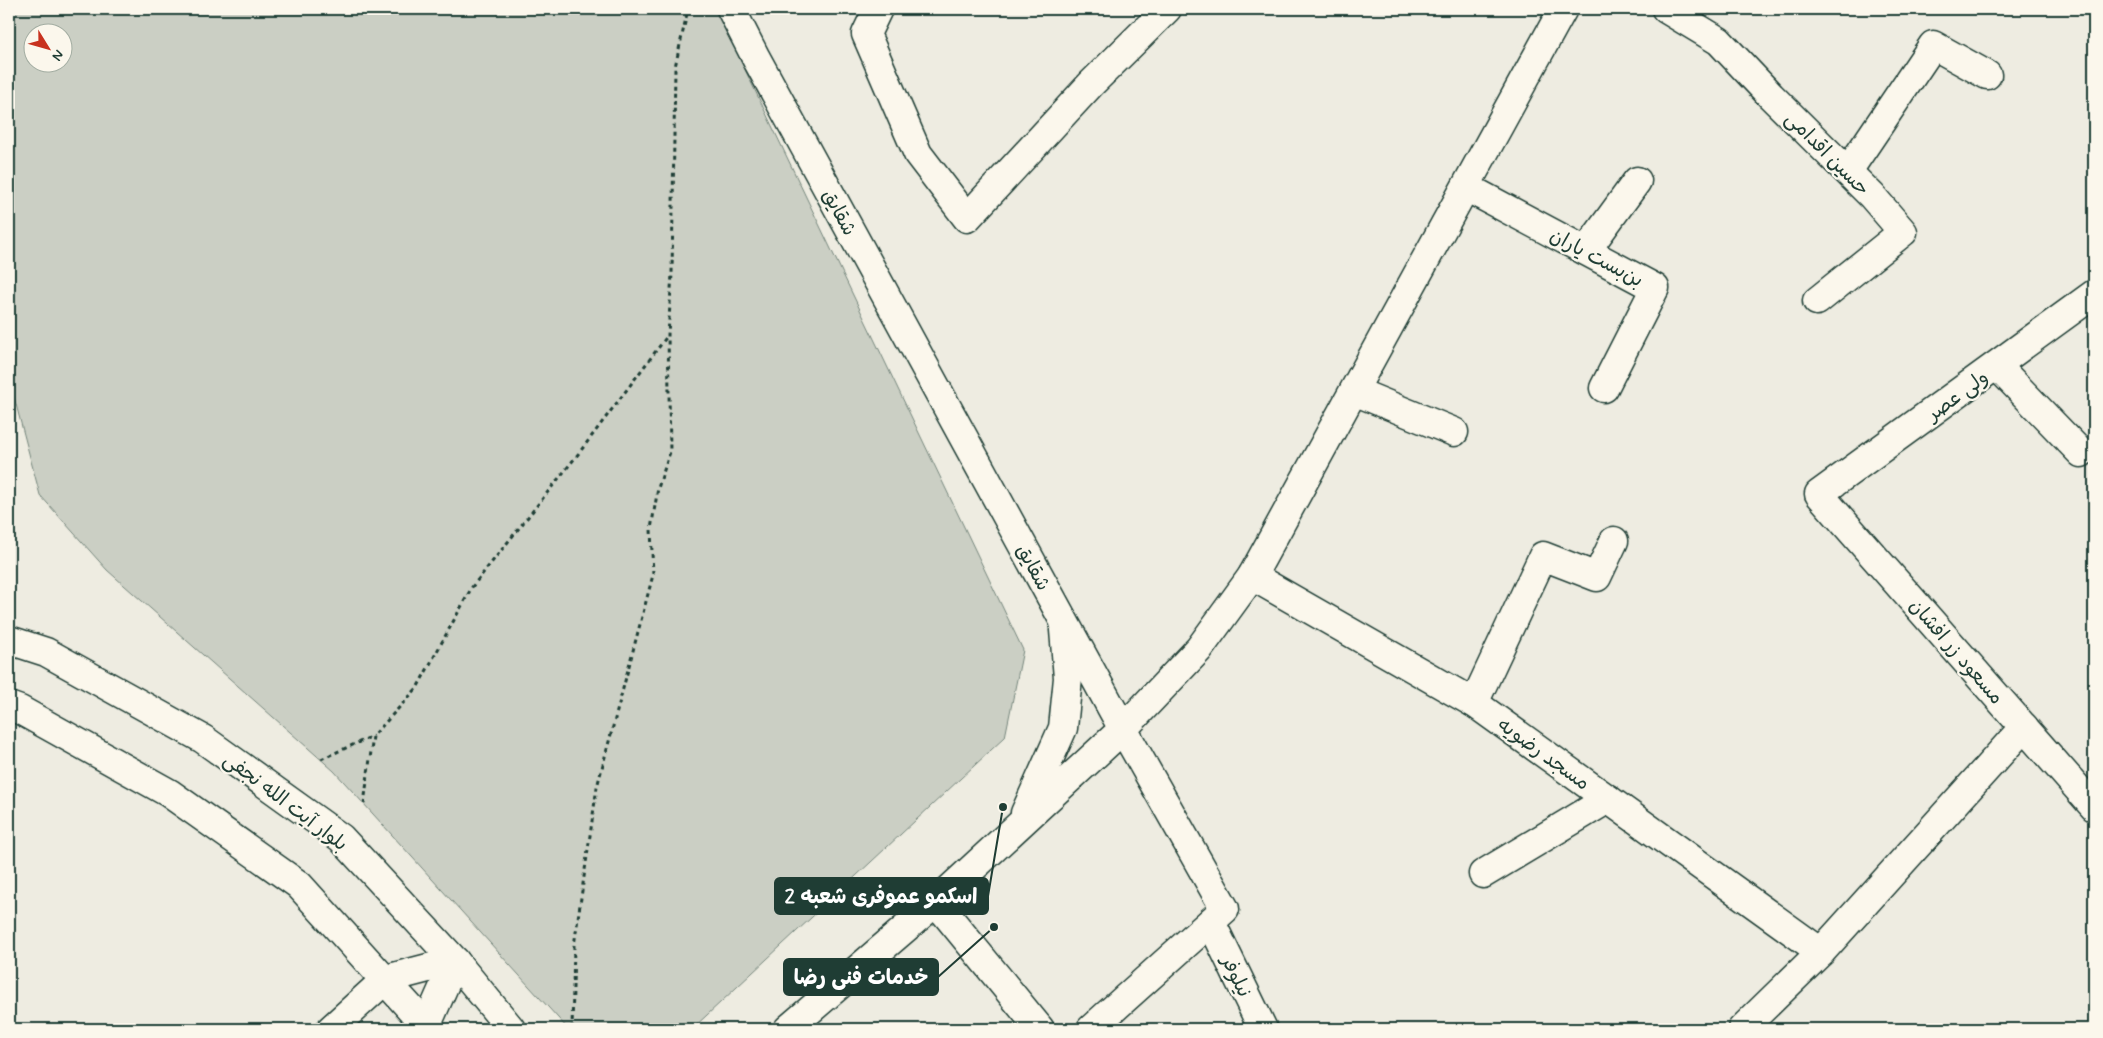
<svg xmlns="http://www.w3.org/2000/svg" width="2103" height="1038" font-family="Mynerve,'Playpen Sans Arabic',sans-serif">
	<rect width="100%" height="100%" fill="#eeece1"/>
	<filter id="ink" filterUnits="userSpaceOnUse"><feTurbulence type="fractalNoise" baseFrequency=".02" numOctaves="2"/><feDisplacementMap in="SourceGraphic" scale="10" xChannelSelector="R" yChannelSelector="G"/><feConvolveMatrix kernelMatrix="1 2 1 2 8 2 1 2 1" color-interpolation-filters="sRGB"/></filter>
	<g filter="url(#ink)">
		<path fill="#cbcfc4" stroke="#75867c" fill-rule="evenodd" d="M9,9H716L1023,650L1005,737L692,1029H568L334,771L107,570L40,495L9,378ZM32,32H62V62H32Z"/>
		<g fill="none" stroke-linecap="round" stroke-linejoin="round">
			<g stroke="#1f3d34" stroke-width="31">
				<g id="street">
					<path d="M878,9L866,34L918,154L967,218L1091,84L1167,9"/>
					<path d="M1666,9L1719,41L1771,96L1872,196L1903,232L1817,301"/>
					<path d="M1848,171L1933,45L1987,75"/>
					<path d="M1466,187L1655,288L1604,388"/>
					<path d="M1586,251L1637,181"/>
					<path d="M2094,294L1819,494L2094,807"/>
					<path d="M1998,367L2081,453"/>
					<path d="M1354,391L1454,432"/>
					<path d="M1252,576L1474,703L1821,952"/>
					<path d="M1474,703L1543,556L1597,577L1614,541"/>
					<path d="M1483,874L1608,799"/>
					<path d="M1211,922L1263,1029"/>
					<path d="M1091,1029L1225,909L1123,729L1199,649L1252,576L1563,9"/>
					<path d="M1742,1029L1821,952L2024,727"/>
				</g>
			</g>
			<g stroke="#1f3d34" stroke-width="31">
				<g id="secondary">
					<path d="M731,9L756,58L1123,729L936,902L788,1029"/>
					<path d="M9,640L46,652L203,739L341,838L455,961L511,1029"/>
					<path d="M9,706L20,710L169,793L299,885L429,1029"/>
					<path d="M1025,813L1063,728L1068,678L1064,630"/>
					<path d="M936,902L1040,1029"/>
					<path d="M331,1029L386,979L455,961"/>
					<path d="M425,1029L455,961"/>
				</g>
			</g>
			<g stroke="#1f3d34" stroke-width="3" stroke-dasharray="4 4" stroke-linecap="butt">
				<path d="M321,759L373,736"/>
				<path d="M364,804L373,736L417,688L472,587L579,453L668,335"/>
				<path d="M572,1029L574,946L597,787L653,575L651,529L658,488L670,452L668,334L672,274L675,67L688,9"/>
			</g>
			<use href="#street" stroke="#fbf7ec" stroke-width="28"/>
			<use href="#secondary" stroke="#fbf7ec" stroke-width="28"/>
		</g>
	</g>
	<g text-anchor="middle" stroke-width="4.5" stroke-linejoin="round" paint-order="stroke">
		<g font-size="20" fill="#1f3d34" stroke="#fbf7ec">
			<text transform="translate(1828 153) rotate(45)" y="7">حسین اقدامی</text>
			<text transform="translate(840 212) rotate(61)" y="7">شقایق</text>
			<text transform="translate(1597 257) rotate(28)" y="7">بن‌بست یاران</text>
			<text transform="translate(1957 395) rotate(-36)" y="7">ولی عصر</text>
			<text transform="translate(1034 567) rotate(61)" y="7">شقایق</text>
			<text transform="translate(1957 651) rotate(49)" y="7">مسعود زر افشان</text>
			<text transform="translate(1544 753) rotate(36)" y="7">مسجد رضویه</text>
			<text transform="translate(286 801) rotate(37)" y="7">بلوار آیت الله نجفی</text>
			<text transform="translate(1237 976) rotate(64)" y="7">نیلوفر</text>
		</g>
	</g>
	<path fill="none" stroke="#1f3d34" stroke-width="2" d="M1003 807L988 896M994 927L938 977"/>
	<g fill="#1f3d34" stroke="#fbf7ec" stroke-width="2">
		<circle cx="1003" cy="807" r="5"/>
		<circle cx="994" cy="927" r="5"/>
	</g>
	<g fill="#1f3d34" stroke="#1f3d34" stroke-width="2">
		<rect x="775" y="878" width="213" height="36" rx="5"/>
		<rect x="784" y="959" width="154" height="36" rx="5"/>
	</g>
	<g font-size="21" text-anchor="middle" font-weight="bold" fill="#fff">
		<text x="881" y="903">اسکمو عموفری شعبه 2</text>
		<text x="861" y="984">خدمات فنی رضا</text>
	</g>
	<rect width="2103" height="1038" fill="none" stroke="#fbf7ec" stroke-width="30"/>
	<rect x="15" y="15" width="2073" height="1008" fill="none" stroke="#1f3d34" stroke-width="2" filter="url(#ink)"/>
	<g transform="translate(48 48) rotate(127)"><circle r="24" fill="#fbf7ec" stroke="#a3ada2"/>
	<path d="M0-4L9 19L0 12L-9 19Z" fill="#c8321e"/>
	<text y="-8" font-size="14" font-weight="bold" text-anchor="middle" fill="#1f3d34">N</text>
	</g>
</svg>
